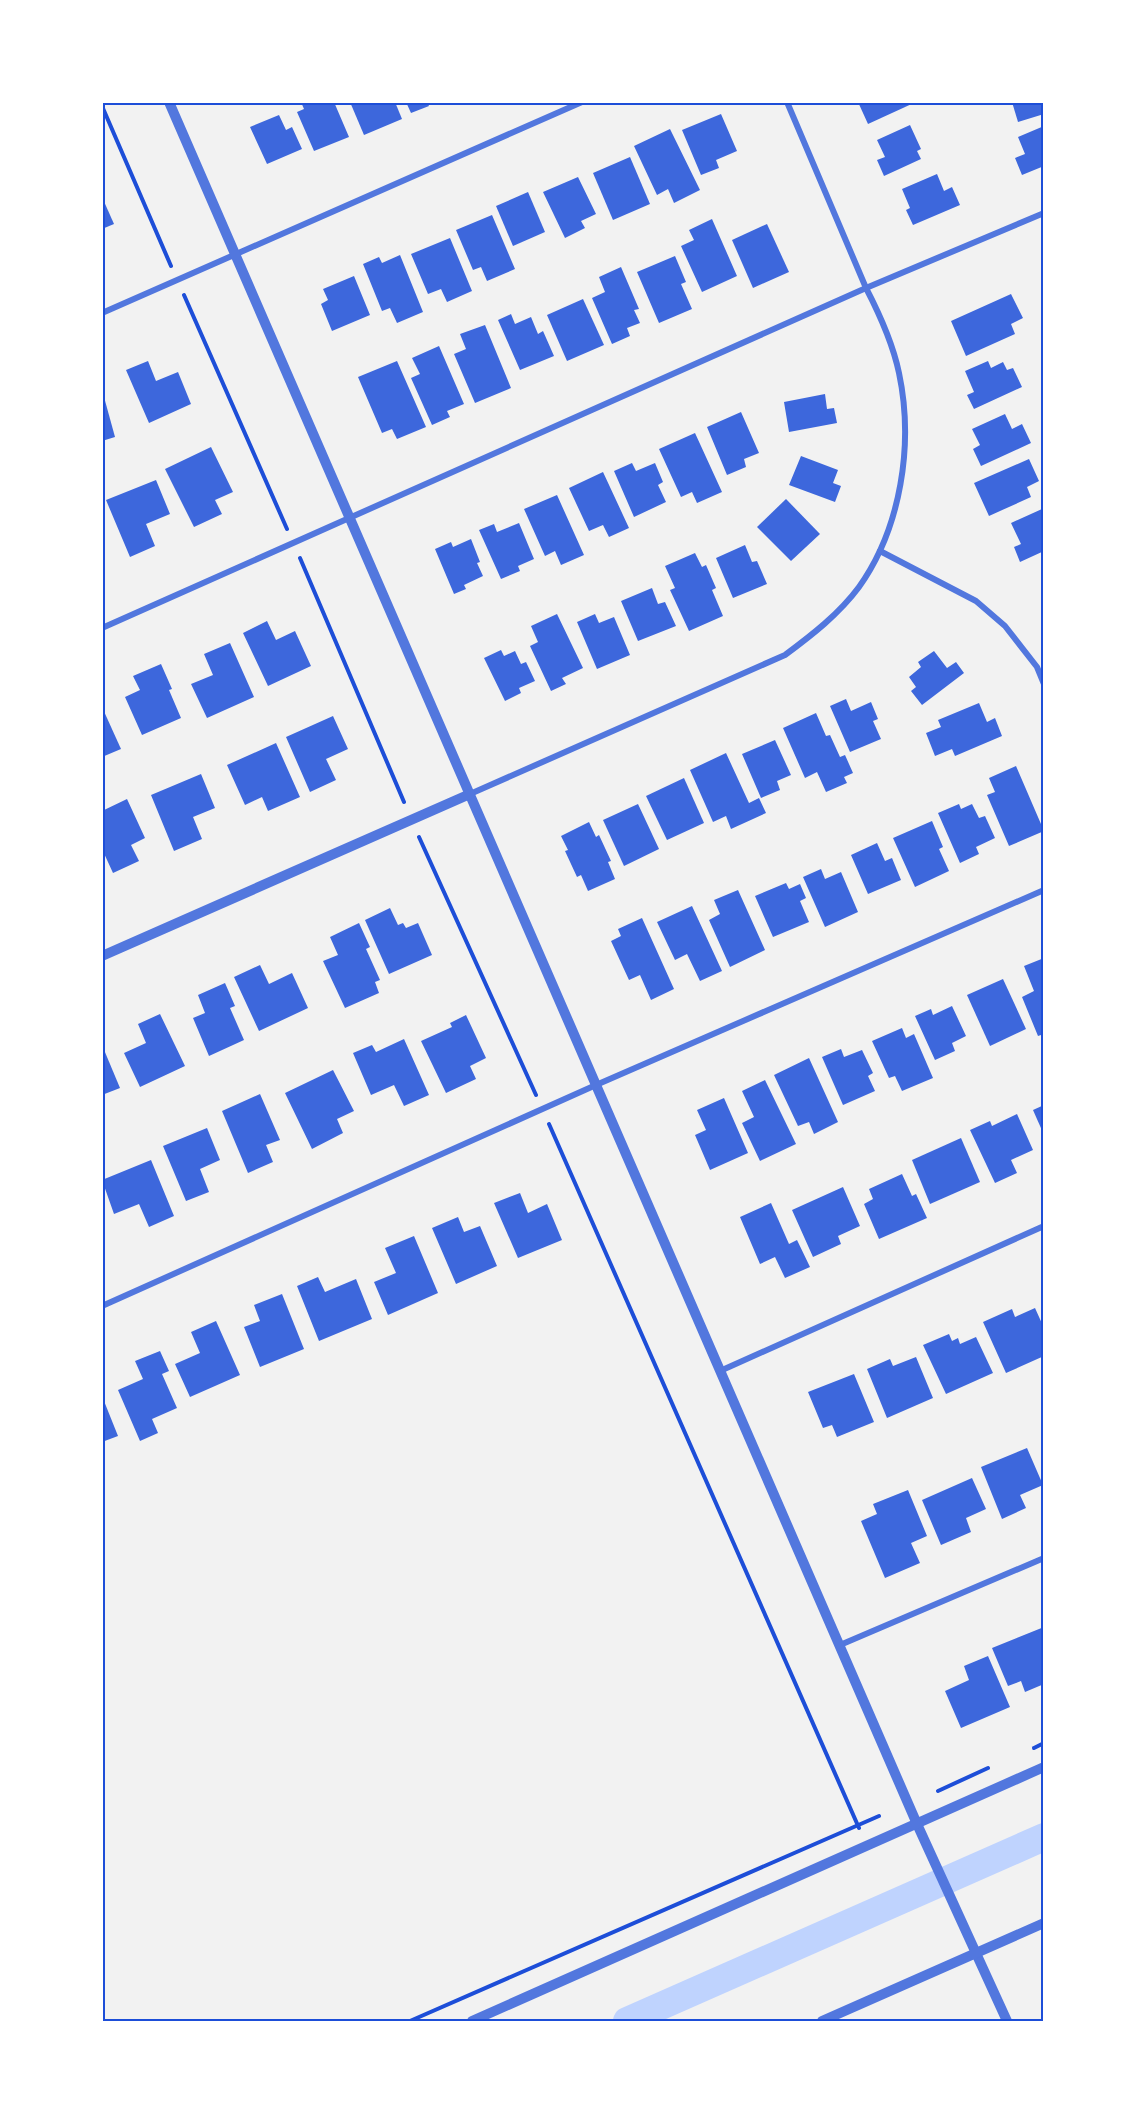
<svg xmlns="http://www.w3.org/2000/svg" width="1146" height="2123" font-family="'Public Sans',sans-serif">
	<rect width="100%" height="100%" fill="#f2f2f2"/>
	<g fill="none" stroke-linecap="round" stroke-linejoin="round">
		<path stroke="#bfd3fe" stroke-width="28" d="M627,2021L1044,1837"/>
	</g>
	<g fill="#3d67dc">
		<path d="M301,102H334L349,137L314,151L297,112L304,109Z"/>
		<path d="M350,102H395L402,119L364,135Z"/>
		<path d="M406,102H427L429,106L411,113Z"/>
		<path d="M858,102H916L868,124Z"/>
		<path d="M1012,102H1044V114L1018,122Z"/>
		<path d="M721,114L737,151L716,160L719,168L701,175L682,130Z"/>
		<path d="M279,115L286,130L292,127L302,149L267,164L250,127Z"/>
		<path d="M910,125L921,149L917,151L921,159L884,176L877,160L885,157L877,140Z"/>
		<path d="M1044,126V166L1022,175L1015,158L1025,154L1018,137Z"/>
		<path d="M670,129L700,190L674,203L668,189L657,195L634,146Z"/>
		<path d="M630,157L650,204L613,220L593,173Z"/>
		<path d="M937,174L944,191L952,187L960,205L913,225L906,210L910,208L902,189Z"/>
		<path d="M578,177L596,214L581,221L585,228L565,238L543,192Z"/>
		<path d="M528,192L545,232L513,246L496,206Z"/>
		<path d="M102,197L114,224L102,229Z"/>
		<path d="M492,215L515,269L487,281L481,267L473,270L456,230Z"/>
		<path d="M712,219L737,276L702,292L681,246L694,240L689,230Z"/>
		<path d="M767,224L789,272L753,288L732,240Z"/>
		<path d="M450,238L472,291L447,302L441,289L428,294L411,254Z"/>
		<path d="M400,255L423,312L397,323L390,308L382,311L363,264L379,257L382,263Z"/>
		<path d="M675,256L686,282L681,284L692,309L659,323L637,272Z"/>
		<path d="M621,267L639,309L634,310L640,323L627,328L630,336L612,344L592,298L605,292L599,277Z"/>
		<path d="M354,276L370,315L332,331L321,304L328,300L323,289Z"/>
		<path d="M1011,294L1023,318L1011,324L1015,334L966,356L951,321Z"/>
		<path d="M583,299L604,345L567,361L547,315Z"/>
		<path d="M511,314L515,324L531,317L538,334L543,331L554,356L520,370L498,320Z"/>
		<path d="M485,325L511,388L475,403L454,354L466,349L460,334Z"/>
		<path d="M439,346L464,404L447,411L450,417L432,425L411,378L420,374L412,358Z"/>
		<path d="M148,361L156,381L178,372L191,404L149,423L126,370Z"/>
		<path d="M397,361L426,427L397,439L392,429L382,433L358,377Z"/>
		<path d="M988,361L991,368L1003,362L1007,370L1013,368L1022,387L974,409L967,395L974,392L965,371Z"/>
		<path d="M825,394L827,409L834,408L837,423L789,432L784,402Z"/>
		<path d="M104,397L115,437L102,441V398Z"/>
		<path d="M741,412L759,453L744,459L746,467L727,475L707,427Z"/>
		<path d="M1005,414L1012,429L1022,424L1031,443L981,466L973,449L980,445L972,429Z"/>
		<path d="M695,433L722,492L697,503L692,492L681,497L659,449Z"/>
		<path d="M211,447L233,492L215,500L222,514L194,527L165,469Z"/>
		<path d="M801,456L838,470L833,483L841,486L835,502L789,485Z"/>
		<path d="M1029,459L1039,481L1027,487L1031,497L989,516L974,483Z"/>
		<path d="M632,463L636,471L655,463L663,482L658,485L666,502L634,517L614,471Z"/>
		<path d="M603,472L629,528L609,537L603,525L589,531L569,488Z"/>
		<path d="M156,480L170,514L146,524L155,546L130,557L106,500Z"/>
		<path d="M557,495L584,555L561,565L555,551L545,556L524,509Z"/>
		<path d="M786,499L820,534L791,561L757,527Z"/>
		<path d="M1042,509L1044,514V551L1020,562L1014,547L1021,544L1011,523Z"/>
		<path d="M519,523L534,559L518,566L520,571L501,579L479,530L494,524L497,532Z"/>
		<path d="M471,539L480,562L477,563L483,576L464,585L466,589L454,594L435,549L451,542L453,547Z"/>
		<path d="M745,545L752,562L757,561L767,584L733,598L716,558Z"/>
		<path d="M695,553L702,567L706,565L716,588L712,590L723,616L689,631L670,590L675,588L665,566Z"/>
		<path d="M652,588L658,604L665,602L676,626L638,641L621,601Z"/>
		<path d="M557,614L583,668L562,678L566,684L551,691L530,646L538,642L531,626Z"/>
		<path d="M595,614L599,623L614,617L630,655L597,669L577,622Z"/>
		<path d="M267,621L276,640L295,631L311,666L268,686L243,633Z"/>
		<path d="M230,643L254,697L207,718L191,684L213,675L204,654Z"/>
		<path d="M501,650L504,656L515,651L521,664L526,662L535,681L519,688L521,693L505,701L484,658Z"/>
		<path d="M934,651L947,668L956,662L964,673L922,705L911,691L916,687L909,677L921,667L918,662Z"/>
		<path d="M161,664L172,689L169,690L181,718L142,735L125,697L140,690L133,676Z"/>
		<path d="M846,699L851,711L871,702L878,719L873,721L881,739L850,752L830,706Z"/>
		<path d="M979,703L987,722L995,718L1002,736L955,756L952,749L935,756L926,733L941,727L938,720Z"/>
		<path d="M102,707L121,749L102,757Z"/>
		<path d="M816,713L826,736L830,735L840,757L845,755L853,773L844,777L847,783L826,792L817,772L805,778L783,728Z"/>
		<path d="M333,716L348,749L326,759L336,780L310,792L286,737Z"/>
		<path d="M775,740L791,775L777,781L780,790L761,798L742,754Z"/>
		<path d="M276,743L300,797L268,811L262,797L245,805L227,765Z"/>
		<path d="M726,753L749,803L759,798L766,813L731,829L726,816L713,822L690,770Z"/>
		<path d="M1016,766L1044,831L1009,846L987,795L995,792L989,778Z"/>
		<path d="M201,774L215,808L193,817L202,839L174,851L151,795Z"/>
		<path d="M684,778L704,823L667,840L646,796Z"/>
		<path d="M127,799L145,838L131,845L139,861L113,873L102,849V811Z"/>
		<path d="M638,804L659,849L624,866L603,820Z"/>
		<path d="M959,804L961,809L972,804L979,818L985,816L995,838L976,847L979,854L960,863L938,813Z"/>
		<path d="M932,821L943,847L939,849L949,871L915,887L893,838Z"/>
		<path d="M589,822L596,837L599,835L611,861L608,862L615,879L588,891L581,875L577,877L565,851L568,850L561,836Z"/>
		<path d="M877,843L885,861L892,858L901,880L868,894L851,855Z"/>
		<path d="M821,869L825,879L841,872L858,912L825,927L803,877Z"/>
		<path d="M786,883L789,889L800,884L806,898L800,901L809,922L773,937L755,896Z"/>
		<path d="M738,890L765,950L730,967L709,920L720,914L714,900Z"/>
		<path d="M692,906L722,971L700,981L687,954L675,960L657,922Z"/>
		<path d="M390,908L398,925L403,923L406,928L418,923L432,955L389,974L365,920Z"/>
		<path d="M642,918L674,989L651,1000L640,975L629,980L611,941L621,936L618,929Z"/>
		<path d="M359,923L370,947L366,949L380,980L375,982L379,993L345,1008L323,961L338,955L330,937Z"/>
		<path d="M1044,958V1034L1038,1036L1022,997L1034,991L1024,966Z"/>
		<path d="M260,965L269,984L292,973L308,1008L259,1031L234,977Z"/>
		<path d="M1003,979L1026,1029L990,1046L967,995Z"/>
		<path d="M225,983L235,1006L230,1008L244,1040L209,1056L193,1018L205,1013L198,995Z"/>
		<path d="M952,1006L966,1036L952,1043L955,1051L935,1060L915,1016L931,1009L933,1015Z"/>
		<path d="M160,1014L185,1066L140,1087L124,1053L146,1043L138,1024Z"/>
		<path d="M466,1015L486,1058L470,1066L476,1079L446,1093L421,1041L452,1027L450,1023Z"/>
		<path d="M902,1028L906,1038L914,1034L933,1078L902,1091L895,1076L889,1078L872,1041Z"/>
		<path d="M404,1039L429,1095L404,1106L394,1085L371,1095L353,1053L372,1045L376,1052Z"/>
		<path d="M102,1045L120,1088L102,1095Z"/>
		<path d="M841,1049L844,1057L862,1050L873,1073L868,1076L875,1091L843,1105L822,1057Z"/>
		<path d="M809,1058L838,1122L814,1134L809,1122L798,1126L774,1075Z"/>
		<path d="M333,1070L354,1111L337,1119L343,1133L312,1149L285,1093Z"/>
		<path d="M765,1080L796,1144L760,1161L742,1123L754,1117L742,1091Z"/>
		<path d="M260,1094L280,1140L266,1145L273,1162L248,1173L222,1111Z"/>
		<path d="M724,1098L748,1153L710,1170L695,1135L706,1130L697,1110Z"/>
		<path d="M1044,1105V1135L1033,1110Z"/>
		<path d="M1017,1114L1033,1150L1011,1160L1017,1173L995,1183L970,1130L990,1121L992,1126Z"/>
		<path d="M207,1128L220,1160L200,1169L209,1192L186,1201L163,1146Z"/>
		<path d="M961,1138L980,1182L930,1204L912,1160Z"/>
		<path d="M151,1160L174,1216L149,1227L139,1204L114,1214L102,1180Z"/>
		<path d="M902,1174L912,1196L916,1194L927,1218L879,1239L864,1204L873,1199L869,1189Z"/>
		<path d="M843,1187L860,1226L838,1236L841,1244L813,1257L792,1210Z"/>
		<path d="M520,1193L528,1213L547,1204L562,1240L518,1258L494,1203Z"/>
		<path d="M771,1203L789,1244L797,1240L810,1267L785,1278L775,1257L760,1264L740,1217Z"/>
		<path d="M458,1217L464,1232L480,1226L497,1266L456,1284L432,1228Z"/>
		<path d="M414,1236L438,1293L388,1315L374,1282L396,1273L385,1248Z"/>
		<path d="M318,1277L325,1292L356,1279L372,1319L319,1341L297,1286Z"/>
		<path d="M282,1294L304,1349L260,1367L244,1327L260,1321L254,1305Z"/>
		<path d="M1035,1308L1044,1328V1356L1006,1373L983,1322L1012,1309L1015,1317Z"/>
		<path d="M216,1321L240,1375L190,1397L175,1364L200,1353L191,1332Z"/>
		<path d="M949,1334L952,1341L958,1338L960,1344L976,1337L993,1373L946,1394L923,1345Z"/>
		<path d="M160,1351L169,1371L162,1374L177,1408L152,1419L158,1433L140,1441L118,1390L143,1379L135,1361Z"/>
		<path d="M916,1357L933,1398L887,1418L867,1369L890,1359L893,1366Z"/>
		<path d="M854,1374L874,1422L837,1437L832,1425L823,1428L808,1392Z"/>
		<path d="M102,1396L118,1436L102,1442Z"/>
		<path d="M1027,1448L1043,1485L1020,1495L1026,1508L1002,1519L981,1467Z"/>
		<path d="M972,1478L986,1509L966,1518L971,1532L941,1545L922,1500Z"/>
		<path d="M908,1490L927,1536L911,1543L920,1563L885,1578L861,1521L877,1514L873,1504Z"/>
		<path d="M1044,1627V1684L1025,1692L1021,1681L1008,1686L992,1648Z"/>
		<path d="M988,1656L1010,1707L961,1728L945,1691L969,1680L964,1666Z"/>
	</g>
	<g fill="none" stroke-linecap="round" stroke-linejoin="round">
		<g stroke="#1d4ed8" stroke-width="4">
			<path d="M102,106L171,266"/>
			<path d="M184,295L287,529"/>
			<path d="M300,558L404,802"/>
			<path d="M419,837L536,1095"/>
			<path d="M549,1124L859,1828"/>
			<path d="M1034,1748L1044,1743"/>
			<path d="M938,1791L988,1768"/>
			<path d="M410,2021L879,1816"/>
		</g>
		<g stroke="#5277de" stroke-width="6">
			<path d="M102,313L582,102"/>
			<path d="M880,551L976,601L1005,626L1037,667L1044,684"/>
			<path d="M102,628L866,288L1044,213"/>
			<path d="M470,794L785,655C812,635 839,614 859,587C901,528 914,444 899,373C893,344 880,315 866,288L787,102"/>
			<path d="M102,1306L596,1085L1044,890"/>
			<path d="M720,1371L1044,1226"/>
			<path d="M840,1645L1044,1558"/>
		</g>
		<g stroke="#5277de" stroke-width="10">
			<path d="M169,102L917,1824L1007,2021"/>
			<path d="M102,956L470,794"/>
			<path d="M472,2021L1044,1767"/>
			<path d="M822,2021L1044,1923"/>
		</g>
	</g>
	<rect width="1146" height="2123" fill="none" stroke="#ffffff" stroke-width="207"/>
	<rect x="104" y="104" width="938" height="1916" fill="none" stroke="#1d4ed8" stroke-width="2"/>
</svg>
